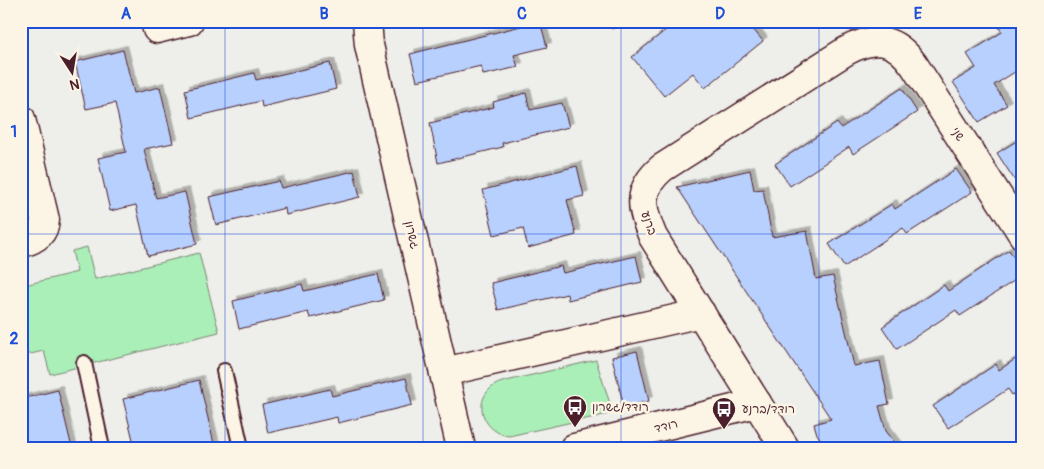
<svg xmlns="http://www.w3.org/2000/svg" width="1044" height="469" font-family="Pangolin,'Playpen Sans Hebrew',sans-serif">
	<defs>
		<filter id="shadow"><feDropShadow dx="4.5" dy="-4.5" stdDeviation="0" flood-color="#0004"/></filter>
	</defs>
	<rect width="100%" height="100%" fill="#eeeeea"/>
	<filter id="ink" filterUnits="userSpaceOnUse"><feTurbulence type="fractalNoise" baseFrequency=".02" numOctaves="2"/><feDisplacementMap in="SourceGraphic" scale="10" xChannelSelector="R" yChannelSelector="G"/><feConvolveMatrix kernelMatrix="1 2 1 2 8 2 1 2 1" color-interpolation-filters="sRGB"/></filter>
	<g filter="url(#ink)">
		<g fill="#aaeeb8" stroke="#7a8672">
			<path d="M87,247L95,279L199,253L219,332L50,374L44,351L21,356V286L77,272L72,251Z"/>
			<path d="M596,360L613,413L509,436C485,433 472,404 491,388C494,385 499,383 502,382Z"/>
		</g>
		<g fill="#b8d0fe" stroke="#4a1f2b" filter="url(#shadow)">
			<path d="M520,21H540L547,47L514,55L518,67L483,75L481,66L417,81L410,54L521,26Z"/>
			<path d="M606,21H622L612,29Z"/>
			<path d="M677,21H746L763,41L705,88L693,73L664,96L632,57Z"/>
			<path d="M1001,21H1023V78L1018,70L994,85L1007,105L979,122L953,82L976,68L967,54L1002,32L997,24Z"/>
			<path d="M123,50L134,93L160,87L173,143L144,149L156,198L185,192L197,244L148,256L136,205L110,211L98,158L126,152L115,103L86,109L75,62Z"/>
			<path d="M330,63L336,89L262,107L261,101L191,118L185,90L254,73L256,80Z"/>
			<path d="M902,88L917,112L853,154L849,147L790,186L775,164L837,123L841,128Z"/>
			<path d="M526,93L530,110L562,103L569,127L502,143L503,147L438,163L430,123L494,107L493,102Z"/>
			<path d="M1023,137V193L997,153Z"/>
			<path d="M577,166L584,196L567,200L576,235L528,248L523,228L494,235L483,190Z"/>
			<path d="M956,169L972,192L907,234L903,228L844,267L829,244L892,204L895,209Z"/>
			<path d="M750,170L754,190L763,189L772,237L807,231L816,279L833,276L854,366L880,361L889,404L879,406L886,431L899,448H826L817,434L814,424L831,419L677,187Z"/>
			<path d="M354,171L360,197L286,215L285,208L216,225L209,197L279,181L281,188Z"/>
			<path d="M1009,250L1023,271V275L960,316L956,310L897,349L882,327L944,285L948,291Z"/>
			<path d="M636,256L642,282L568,300L567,294L498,310L491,283L561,266L563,273Z"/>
			<path d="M378,274L384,300L310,318L308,312L239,329L233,301L302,284L304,291Z"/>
			<path d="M637,351L649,401L624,407L612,357Z"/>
			<path d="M1023,354V388L1012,395L1008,389L948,428L933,406L996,364L999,370Z"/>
			<path d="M406,378L412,405L338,423L337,417L268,433L262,405L330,389L332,396Z"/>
			<path d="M199,380L215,448H135L123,399Z"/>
			<path d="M58,390L72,448H21V399Z"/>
		</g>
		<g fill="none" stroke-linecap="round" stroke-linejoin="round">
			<g stroke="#4a1f2b" stroke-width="18">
				<g id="service">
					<path d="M84,363L102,448"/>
					<path d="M224,371L241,448"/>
				</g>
			</g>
			<g stroke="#4a1f2b" stroke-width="31">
				<g id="minor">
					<path d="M155,21L157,29L189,21"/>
					<path d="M367,21L369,45L461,448"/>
					<path d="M21,119L45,220C44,234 34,240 21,243"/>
					<path d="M444,372L701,313"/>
					<path d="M574,448L757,403"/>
					<path d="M785,448L653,237C641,209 636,190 662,168L846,51C875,35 895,38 914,65L1023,235"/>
				</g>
			</g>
			<use href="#service" stroke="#fcf5e5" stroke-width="14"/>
			<use href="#minor" stroke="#fcf5e5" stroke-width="28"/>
		</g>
	</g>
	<path fill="none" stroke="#1d4ed8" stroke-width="1" stroke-opacity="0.55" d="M225,21V448M423,21V448M621,21V448M819,21V448M21,234H1023"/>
	<defs>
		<g id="bus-pin" transform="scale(1.25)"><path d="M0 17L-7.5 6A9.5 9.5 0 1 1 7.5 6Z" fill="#4a1f2b" stroke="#fcf5e5"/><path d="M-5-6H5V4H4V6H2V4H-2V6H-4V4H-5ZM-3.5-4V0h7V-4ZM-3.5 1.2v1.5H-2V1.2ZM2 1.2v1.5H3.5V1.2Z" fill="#fff"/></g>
	</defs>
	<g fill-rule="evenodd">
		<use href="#bus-pin" x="575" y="407"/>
		<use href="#bus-pin" x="724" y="409"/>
	</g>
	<g text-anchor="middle" stroke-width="5" stroke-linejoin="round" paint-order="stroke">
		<g font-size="12" fill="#4a1f2b" stroke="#fcf5e5">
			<text transform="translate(958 134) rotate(57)" y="4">שני</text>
			<text transform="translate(649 223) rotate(71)" y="4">ברנע</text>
			<text transform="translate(412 235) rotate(77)" y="4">גשרון</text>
			<text transform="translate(666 426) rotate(-14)" y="4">רודד</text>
		</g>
		<g font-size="12" fill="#4a1f2b" stroke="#fcf5e5" text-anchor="start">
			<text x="592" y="411">רודד/גשרון</text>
			<text x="742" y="413">רודד/ברנע</text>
		</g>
	</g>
	<rect width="1044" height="469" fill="none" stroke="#fcf5e5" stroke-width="55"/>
	<g transform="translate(72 72) rotate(168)" stroke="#fcf5e5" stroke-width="4" paint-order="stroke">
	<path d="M0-4L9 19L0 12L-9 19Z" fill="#4a1f2b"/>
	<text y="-8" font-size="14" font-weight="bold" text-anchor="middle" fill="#4a1f2b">N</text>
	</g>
	<rect x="28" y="28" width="988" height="414" fill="none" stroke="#1d4ed8" stroke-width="2"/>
	<g font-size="16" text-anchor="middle" font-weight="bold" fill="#1d4ed8">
		<text x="126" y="19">A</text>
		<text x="324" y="19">B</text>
		<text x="522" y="19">C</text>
		<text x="720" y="19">D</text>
		<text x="918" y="19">E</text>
		<text x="14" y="137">1</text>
		<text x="14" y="344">2</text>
	</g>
</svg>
